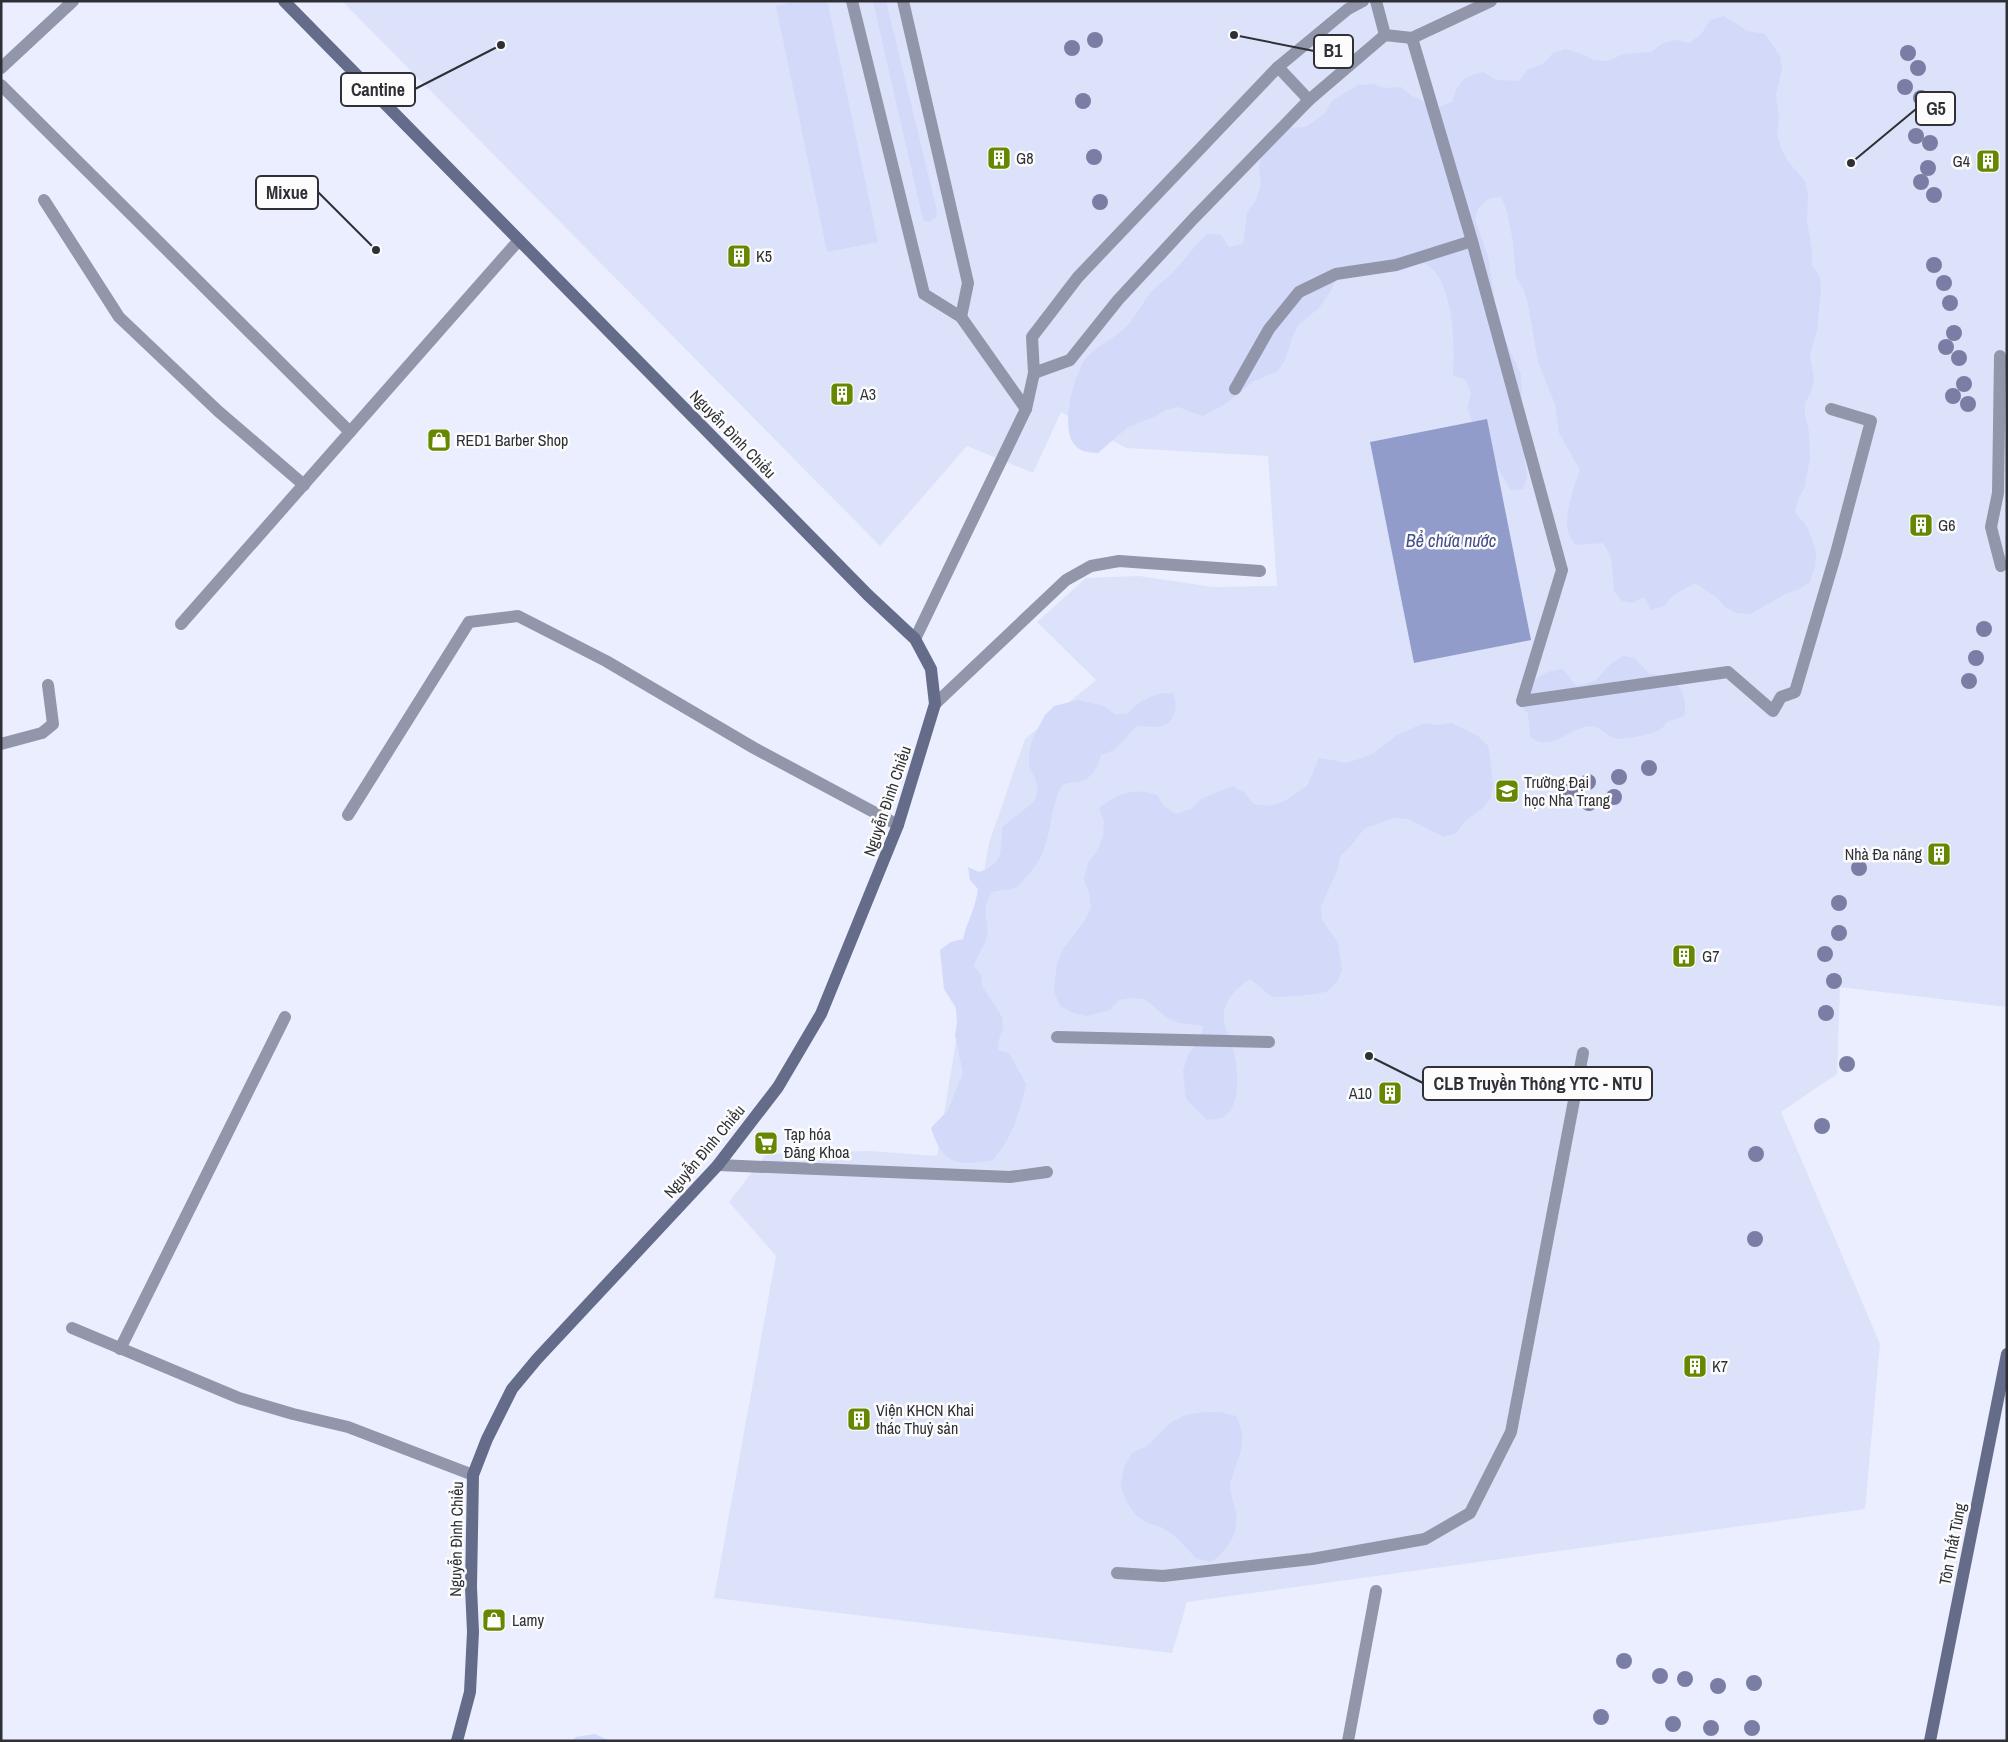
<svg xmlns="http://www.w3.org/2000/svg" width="2008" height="1742" font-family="'Archivo Narrow',sans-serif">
	<rect width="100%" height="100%" fill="#eaeeff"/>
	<path fill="#dce2fa" d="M342,1H2007V1007L1840,987L1837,1074L1781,1112L1880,1344L1865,1509L1187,1602L1172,1653L714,1598L776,1256L729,1202L766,1154L870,1151L937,1156L989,843L1025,739L1096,680L1037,622L1086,578L1139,576L1213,587L1277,586L1268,456L1126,448L1061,412L1033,473L967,446L880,546Z"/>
	<g fill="#d2d9f9">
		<path d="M798,1H821L828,4L878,242L827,252L776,6Z"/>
		<path d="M873,1H886L936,207L937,217L930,222L923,220Z"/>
		<path d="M1724,16L1748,31L1765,34L1780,56L1782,69L1776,95L1779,120L1777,134L1781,148L1787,160L1805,181L1808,195L1807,221L1812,251V265L1820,277L1821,290L1817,330L1810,356L1814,379L1811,392L1805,403V416L1809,432L1810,458L1804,489L1798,500L1795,513L1806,525L1812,539L1816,553L1815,567L1810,582L1797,590L1786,594L1750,614L1737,613L1725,607L1716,597L1695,583L1672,596L1664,606L1651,610L1644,597L1633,603L1622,601L1614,591L1611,557L1603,543L1575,545C1573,541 1569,536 1568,532C1564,513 1574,488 1580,470L1559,433L1555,404L1538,362L1528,304L1524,290L1516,277L1513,242L1507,211L1501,197L1488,199L1478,208L1475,220L1488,256L1498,324L1521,375L1524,451L1527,477L1523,489L1511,490C1499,469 1484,449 1474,427C1471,421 1471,415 1467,409L1471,394L1466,380L1453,375C1455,345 1455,264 1414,260C1408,259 1400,262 1395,263C1377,265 1359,268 1341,271L1328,295L1319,308L1299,324L1293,335L1285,360L1278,371L1254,381L1225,404L1203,416L1178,407L1165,410L1154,417L1128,427L1098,453C1089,452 1081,453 1074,444C1060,427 1074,372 1087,357C1097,346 1113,339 1124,329C1134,320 1142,303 1151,292C1159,284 1169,277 1176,269C1187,257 1195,245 1207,234L1221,235L1229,247L1243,244L1247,212L1256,200L1261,184L1259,168L1261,154L1278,129L1306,127L1324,114L1332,101L1358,85L1373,84L1384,88L1401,87L1412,96L1438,108L1452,102C1459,80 1462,78 1483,72L1496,80L1519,81L1528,69L1542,65L1552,54L1565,49L1579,53L1593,60L1609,61L1623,54L1651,52L1663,43L1676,40L1690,43L1702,33L1710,20Z"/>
		<path d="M1624,656L1635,658L1649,674C1675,674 1689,691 1684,716C1679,718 1674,719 1669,721C1665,722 1665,726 1661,729C1657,732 1648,734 1643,735C1634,737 1621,741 1612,737C1600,731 1599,724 1584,727C1568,731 1546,753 1530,736L1528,713L1519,705C1531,684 1537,671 1563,669L1576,686C1583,684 1594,683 1599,677C1609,666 1609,663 1624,656Z"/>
		<path d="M1160,693L1173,694C1178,706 1176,713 1168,724L1158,727L1137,726L1114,750L1101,755C1098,764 1093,778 1082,781C1075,783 1072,781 1062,785C1045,818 1056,846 1026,877C1023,881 1019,886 1015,888C1008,890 999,890 992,892C979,913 990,917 987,936C985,946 977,956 974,966L981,975L982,986L1002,1017L1003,1028L999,1039L998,1050L1009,1053L1026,1084C1020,1111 1012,1139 993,1160C958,1166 943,1166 931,1128L948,1110L963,1073L955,1035L957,1023L956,1008L944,989L940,950L951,942L963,939C967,922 976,907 978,889L970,880L968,867L979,872C1004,864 1001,850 1002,827L1034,802L1038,790L1035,778L1029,766V754L1032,740L1045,715L1054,706L1078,700L1104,706L1115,714H1127C1137,703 1146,698 1160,693Z"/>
		<path d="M1424,723L1438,725L1452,723L1478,736L1488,746L1490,758L1493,784L1491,797L1484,807L1464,822L1457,833L1444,837L1407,819L1394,818L1365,828L1349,848L1340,856L1338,868L1321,907L1322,920L1338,943L1342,970L1337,982L1326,992L1299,996L1272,997L1250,979C1237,987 1222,1002 1224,1019C1224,1026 1229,1035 1231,1042C1237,1061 1245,1107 1221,1118C1217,1120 1211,1119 1206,1119L1186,1099L1183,1071L1188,1055L1199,1040L1204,1026L1179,1023L1166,1017L1145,999L1132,998L1119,1000L1110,1010L1086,1016L1073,1013L1060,1006L1054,992L1057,963L1063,949L1083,923L1091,908L1089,893L1084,879L1088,863L1098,850L1103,836L1104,821L1099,808C1119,793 1132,787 1157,795L1164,806L1176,814L1191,809L1201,799L1233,786L1245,793L1253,804L1267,806L1283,802L1307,786L1319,758L1333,760L1346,763L1359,759L1373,754L1397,735Z"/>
		<path d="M1203,1412H1220L1236,1416C1247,1438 1242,1448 1234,1471C1233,1476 1230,1481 1230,1486C1230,1496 1235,1504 1236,1513C1239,1535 1227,1550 1211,1562L1197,1559L1174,1535L1161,1527L1147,1523L1135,1514L1126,1501L1121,1485L1124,1467L1132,1453L1147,1446L1170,1423L1186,1415Z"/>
		<path d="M595,1734L610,1741H571L576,1737Z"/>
	</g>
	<path fill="#929ccb" d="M1487,419L1531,640L1414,663L1370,442Z"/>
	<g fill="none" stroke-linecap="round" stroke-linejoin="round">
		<g stroke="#9196ab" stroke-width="12">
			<path d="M852,1L924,294L961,317L1026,409"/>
			<path d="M903,1L968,283L961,317"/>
			<path d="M1376,1L1385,35"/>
			<path d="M1412,38L1472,241L1562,570L1522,701L1728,672L1773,711L1781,697L1795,692L1836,553L1871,421L1831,409"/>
			<path d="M1278,67L1309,100"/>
			<path d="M1,85L350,432"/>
			<path d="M44,200L119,317L218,411L304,485"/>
			<path d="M2000,356L1998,493L1991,527L2001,566"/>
			<path d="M1034,373L1070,360L1118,300L1194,218L1309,100L1385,35L1412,38L1491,1"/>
			<path d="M1235,389L1269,329L1299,292L1336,274L1396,265L1472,241"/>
			<path d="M915,639L1026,409L1034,373L1032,337L1078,277L1278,67L1348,9L1363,1"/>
			<path d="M935,704L1066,580L1091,566L1119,561L1260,571"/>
			<path d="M1,744L42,733L53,724L48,685"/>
			<path d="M348,815L469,622L518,616L606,661L754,748L898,825"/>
			<path d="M1057,1037L1269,1042"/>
			<path d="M718,1165L1010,1177L1047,1172"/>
			<path d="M72,1328L239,1398L293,1414L348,1427L473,1475"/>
			<path d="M120,1349L285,1017"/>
			<path d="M1117,1573L1163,1576L1312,1559L1425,1539L1470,1513L1511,1432L1583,1053"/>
			<path d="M1348,1741L1376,1591"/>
		</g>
		<g stroke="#9196ab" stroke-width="12">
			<path d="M1,68L73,1"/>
			<path d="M181,624L519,240"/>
		</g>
		<g stroke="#656c89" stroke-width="12">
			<path d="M284,1L868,595L915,639L931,669L935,704L898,825L821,1014L778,1087L718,1165L537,1359L512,1389L487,1439L473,1475L471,1587L473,1632L470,1692L457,1741"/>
			<path d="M1930,1741L2007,1354"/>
		</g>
	</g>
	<g fill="#7a7ea4">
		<circle cx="1095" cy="40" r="8"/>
		<circle cx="1072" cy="48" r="8"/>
		<circle cx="1908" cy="53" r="8"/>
		<circle cx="1918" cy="68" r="8"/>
		<circle cx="1905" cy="87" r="8"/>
		<circle cx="1921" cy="98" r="8"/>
		<circle cx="1083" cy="101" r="8"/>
		<circle cx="1924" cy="118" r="8"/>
		<circle cx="1916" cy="136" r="8"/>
		<circle cx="1930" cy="143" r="8"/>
		<circle cx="1094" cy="157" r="8"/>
		<circle cx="1928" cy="168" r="8"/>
		<circle cx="1921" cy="182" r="8"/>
		<circle cx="1934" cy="195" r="8"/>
		<circle cx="1100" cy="202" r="8"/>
		<circle cx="1934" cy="265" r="8"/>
		<circle cx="1944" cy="283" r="8"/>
		<circle cx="1950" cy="303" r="8"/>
		<circle cx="1954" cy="333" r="8"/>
		<circle cx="1946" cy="347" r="8"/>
		<circle cx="1959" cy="358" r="8"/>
		<circle cx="1964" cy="384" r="8"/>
		<circle cx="1953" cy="396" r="8"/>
		<circle cx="1968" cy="404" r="8"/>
		<circle cx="1984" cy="629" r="8"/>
		<circle cx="1976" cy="658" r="8"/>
		<circle cx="1969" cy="681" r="8"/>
		<circle cx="1649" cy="768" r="8"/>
		<circle cx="1619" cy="777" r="8"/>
		<circle cx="1588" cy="782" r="8"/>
		<circle cx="1570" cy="791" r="8"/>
		<circle cx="1614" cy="797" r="8"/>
		<circle cx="1589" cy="803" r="8"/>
		<circle cx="1859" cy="868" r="8"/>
		<circle cx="1839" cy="903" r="8"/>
		<circle cx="1839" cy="933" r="8"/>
		<circle cx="1825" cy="954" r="8"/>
		<circle cx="1834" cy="981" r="8"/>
		<circle cx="1826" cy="1013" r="8"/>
		<circle cx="1847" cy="1064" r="8"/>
		<circle cx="1822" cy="1126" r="8"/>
		<circle cx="1756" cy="1154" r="8"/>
		<circle cx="1755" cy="1239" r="8"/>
		<circle cx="1624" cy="1661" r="8"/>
		<circle cx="1660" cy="1676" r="8"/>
		<circle cx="1685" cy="1679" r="8"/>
		<circle cx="1754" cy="1683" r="8"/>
		<circle cx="1718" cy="1686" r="8"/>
		<circle cx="1601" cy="1717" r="8"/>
		<circle cx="1673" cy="1724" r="8"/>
		<circle cx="1711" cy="1728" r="8"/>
		<circle cx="1752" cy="1728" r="8"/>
	</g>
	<defs>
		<g id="building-square" transform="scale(1.25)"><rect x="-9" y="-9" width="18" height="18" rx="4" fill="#668702" stroke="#fcfcfc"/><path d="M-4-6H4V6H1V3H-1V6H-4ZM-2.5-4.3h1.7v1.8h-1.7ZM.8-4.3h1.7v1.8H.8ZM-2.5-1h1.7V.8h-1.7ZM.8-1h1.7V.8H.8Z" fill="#fff"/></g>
		<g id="shop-square" transform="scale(1.25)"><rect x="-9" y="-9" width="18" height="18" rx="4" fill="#668702" stroke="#fcfcfc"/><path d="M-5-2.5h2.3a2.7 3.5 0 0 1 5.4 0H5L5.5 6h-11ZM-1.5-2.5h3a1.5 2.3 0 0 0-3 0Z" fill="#fff"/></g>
		<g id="university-square" transform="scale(1.25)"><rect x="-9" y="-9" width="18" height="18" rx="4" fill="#668702" stroke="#fcfcfc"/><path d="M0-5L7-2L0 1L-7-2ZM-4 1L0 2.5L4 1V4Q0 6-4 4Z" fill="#fff"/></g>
		<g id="supermarket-square" transform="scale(1.25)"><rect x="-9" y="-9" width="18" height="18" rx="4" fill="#668702" stroke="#fcfcfc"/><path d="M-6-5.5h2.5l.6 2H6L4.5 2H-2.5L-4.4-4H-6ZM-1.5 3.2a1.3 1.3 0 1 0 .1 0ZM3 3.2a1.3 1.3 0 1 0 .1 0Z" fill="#fff"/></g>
	</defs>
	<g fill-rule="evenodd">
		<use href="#building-square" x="999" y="158"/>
		<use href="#building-square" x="1988" y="161"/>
		<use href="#building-square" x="739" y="256"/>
		<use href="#building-square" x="842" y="394"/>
		<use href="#shop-square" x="439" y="440"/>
		<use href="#building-square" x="1921" y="525"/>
		<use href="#university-square" x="1507" y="791"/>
		<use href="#building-square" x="1939" y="854"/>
		<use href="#building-square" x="1684" y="956"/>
		<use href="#building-square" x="1390" y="1093"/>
		<use href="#supermarket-square" x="766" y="1143"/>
		<use href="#building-square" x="1695" y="1366"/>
		<use href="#building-square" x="859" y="1419"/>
		<use href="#shop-square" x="494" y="1620"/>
	</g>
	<g text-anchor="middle" stroke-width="5" stroke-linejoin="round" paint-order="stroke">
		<g font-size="16" fill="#2e3036" stroke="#fcfcfc" text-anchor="start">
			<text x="1016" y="164">G8</text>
			<text x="1970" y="167" text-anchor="end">G4</text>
			<text x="756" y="262">K5</text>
			<text x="860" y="400">A3</text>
			<text x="456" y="446">RED1 Barber Shop</text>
			<text x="1938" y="531">G6</text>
			<text x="1524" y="788">Trường Đại<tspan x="1524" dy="18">học Nha Trang</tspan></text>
			<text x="1922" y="860" text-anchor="end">Nhà Đa năng</text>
			<text x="1702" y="962">G7</text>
			<text x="1372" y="1099" text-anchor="end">A10</text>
			<text x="784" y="1140">Tạp hóa<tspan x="784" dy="18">Đăng Khoa</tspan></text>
			<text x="1712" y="1372">K7</text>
			<text x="876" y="1416">Viện KHCN Khai<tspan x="876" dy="18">thác Thuỷ sản</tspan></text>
			<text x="512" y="1626">Lamy</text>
		</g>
		<g font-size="16" fill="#2e3036" stroke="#fcfcfc">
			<text transform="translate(733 434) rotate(46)" y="6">Nguyễn Đình Chiểu</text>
			<text transform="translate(887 801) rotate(-71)" y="6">Nguyễn Đình Chiểu</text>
			<text transform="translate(704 1151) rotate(-50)" y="6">Nguyễn Đình Chiểu</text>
			<text transform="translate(456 1539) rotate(-89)" y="6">Nguyễn Đình Chiểu</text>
			<text transform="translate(1952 1544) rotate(-79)" y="6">Tôn Thất Tùng</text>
		</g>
		<g font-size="18" font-style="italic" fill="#444d89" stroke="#fcfcfc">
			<text x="1451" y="547">Bể chứa nước</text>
		</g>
	</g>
	<path fill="none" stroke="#2e3036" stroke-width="2" d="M1234 35L1314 51M501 45L415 89M1851 163L1916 109M376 250L318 192M1369 1056L1423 1083"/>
	<g fill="#2e3036" stroke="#fcfcfc" stroke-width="2">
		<circle cx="1234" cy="35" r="5"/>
		<circle cx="501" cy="45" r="5"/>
		<circle cx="1851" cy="163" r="5"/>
		<circle cx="376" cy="250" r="5"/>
		<circle cx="1369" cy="1056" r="5"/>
	</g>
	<g fill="#fcfcfc" stroke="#2e3036" stroke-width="2">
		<rect x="1314" y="35" width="39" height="33" rx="5"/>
		<rect x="341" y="73" width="74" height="33" rx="5"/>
		<rect x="1916" y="92" width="39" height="33" rx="5"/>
		<rect x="256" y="176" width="62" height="33" rx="5"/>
		<rect x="1423" y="1067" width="229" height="33" rx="5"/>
	</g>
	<g font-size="18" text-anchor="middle" font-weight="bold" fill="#2e3036">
		<text x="1333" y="57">B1</text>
		<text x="378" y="96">Cantine</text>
		<text x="1936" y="115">G5</text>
		<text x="287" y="199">Mixue</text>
		<text x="1538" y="1090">CLB Truyền Thông YTC - NTU</text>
	</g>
	<rect width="2008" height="1742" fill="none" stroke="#2e3036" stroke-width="5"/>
</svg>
